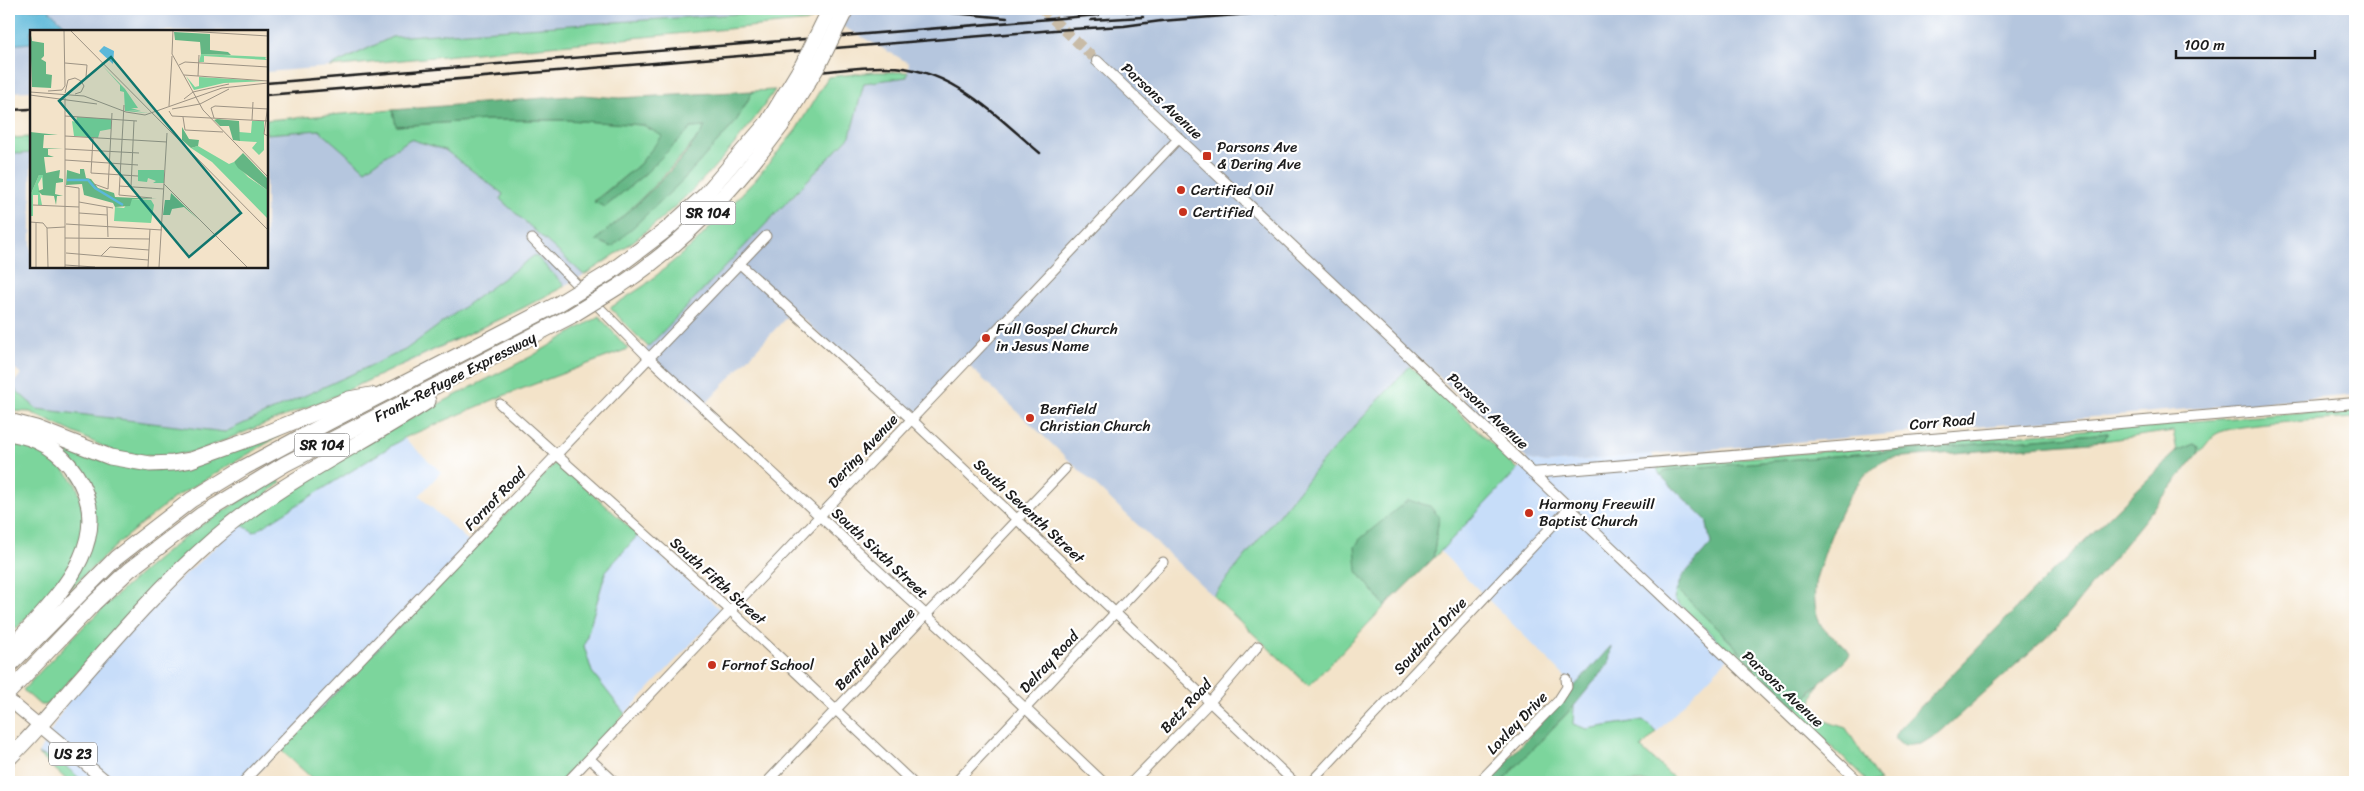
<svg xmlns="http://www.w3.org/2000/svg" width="2364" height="791" font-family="Sriracha,sans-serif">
	<rect width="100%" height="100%" fill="#fff"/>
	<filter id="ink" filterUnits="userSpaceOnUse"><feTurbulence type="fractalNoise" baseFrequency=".02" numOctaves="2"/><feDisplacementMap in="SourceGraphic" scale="10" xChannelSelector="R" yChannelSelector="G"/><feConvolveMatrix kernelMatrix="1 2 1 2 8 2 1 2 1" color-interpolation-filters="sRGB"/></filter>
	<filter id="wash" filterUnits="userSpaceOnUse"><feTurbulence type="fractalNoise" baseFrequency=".0096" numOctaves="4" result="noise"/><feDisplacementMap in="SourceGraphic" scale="20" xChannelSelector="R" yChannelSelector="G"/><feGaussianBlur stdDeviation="1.12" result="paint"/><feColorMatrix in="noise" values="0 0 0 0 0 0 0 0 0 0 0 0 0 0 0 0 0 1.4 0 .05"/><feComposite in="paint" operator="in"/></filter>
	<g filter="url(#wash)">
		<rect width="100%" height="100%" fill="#f3e3c9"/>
		<g fill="#c7ddf9">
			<path d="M404,438L441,472L419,496L475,547L249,782H84L58,760L38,754L73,691L167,591L240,524L254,531Z"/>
			<path d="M1652,454L1660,475L1706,520L1711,544L1681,578L1675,599L1733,653L1657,732L1643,720L1587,729L1573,724L1574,706L1609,663L1611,647L1575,687L1440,551L1527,459L1546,463Z"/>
			<path d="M638,535L722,611L625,714L592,672L584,646L606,571Z"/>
		</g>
		<g fill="#b5c6de">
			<path d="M9,9H2355V395L1546,463L1527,459L1418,357L1320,464L1213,596L967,364L912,420L793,310L701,409L641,354L850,136L864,82L907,76L909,63L811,9L392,37L329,67L266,72V31H31V91L9,92Z"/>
			<path d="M319,130L365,169L410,139L445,150L503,194L500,199L584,275L521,309L414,360L335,396L195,452L30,412L9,389L21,374L9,363V151L19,154L31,153V266H266V134Z"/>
		</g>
		<g fill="#7bd59c" stroke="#4c785c">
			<path d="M811,9V21L329,67L392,37Z"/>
			<path d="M873,72H908L907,77L864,83L850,136L648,347L610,308L645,285L695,243L755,180L796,130L828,77Z"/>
			<path d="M775,90C724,165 662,227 584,275L500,199L503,194L445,150L410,139L365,170L319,130L266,134V120L393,110L397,126L487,120H566L643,125L663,136L639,165L594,201L605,207L646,173L691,128L706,127C672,169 638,204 597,239L680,183L735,123L753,91Z"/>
			<path d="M31,137V153L19,154L9,151V138Z"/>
			<path d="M535,255L565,286L521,309L335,396L195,452L161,457L115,452L30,412L9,411V384L37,409L225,432L405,350Z"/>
			<path d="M599,316L628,349L500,397L404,438L254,532L240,524L295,483L394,427L532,356Z"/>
			<path d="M1410,366L1518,469L1433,559L1439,517L1357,571L1385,606L1309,686L1213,596L1320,464Z"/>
			<path d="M2355,408V418C2330,420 2233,423 2216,434C2210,438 2204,448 2198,454L2199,448L2194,444L2177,451L2173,431L2103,441L2108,433L1666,470L1660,475L1656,465Z"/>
			<path d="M278,432L279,436L174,498L123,539L69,590L94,510L52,442L121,467L158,470Z"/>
			<path d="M9,440C30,440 51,454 64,470C68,475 73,480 76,485C79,490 80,498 81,504C94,557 41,602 9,636Z"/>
			<path d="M557,461L638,535L606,571L584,646L592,672L625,714L560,782H316L281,750Z"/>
			<path d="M278,479L281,482L141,603L47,705H40L23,690C74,635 125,583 184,538C214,515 246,497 278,479Z"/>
			<path d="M1677,589L1796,707L1806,699L1820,682C1802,715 1815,718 1846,728L1880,782H1869L1674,599Z"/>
			<path d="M1574,706L1573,724L1587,729L1643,720L1657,732L1641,748L1678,782H1501Z"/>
			<path d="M38,754L58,760L84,782H69Z"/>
		</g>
		<g fill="#64b684" stroke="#406950">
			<path d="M753,91L735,123L680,183L612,247L596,240C635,206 677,170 705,127L691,128L646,173L605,207L594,202L639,165L662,136L643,125L566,120H487L396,126L393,110L582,95L619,98Z"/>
			<path d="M2109,433L2103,441L1892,458C1854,468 1833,527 1822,561C1819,570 1815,579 1815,587C1814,598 1815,610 1819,621C1825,636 1843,640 1850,654C1843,666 1831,672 1821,681C1812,689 1806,699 1796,707L1677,589L1681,578L1711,544L1706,520L1660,475L1666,470Z"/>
			<path d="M2194,444L2199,447L2198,454L2056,629L1939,733L1921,744L1903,746L1895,739L1898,730L2046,578L2177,451Z"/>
			<path d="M1408,500L1430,506L1439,517L1433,559L1385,606L1357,571L1355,547L1360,539Z"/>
			<path d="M1611,646L1609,663L1574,706L1501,782H1487Z"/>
		</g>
		<path fill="#5bb8d9" stroke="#3c6a7a" d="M9,9H48L71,31H31V43L9,45Z"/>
	</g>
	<g filter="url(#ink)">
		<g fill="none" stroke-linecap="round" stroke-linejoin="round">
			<path stroke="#c8bba6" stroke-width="10" stroke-dasharray="10 5" stroke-linecap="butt" d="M1042,9L1097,61"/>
			<g stroke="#888072" stroke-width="11">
				<g id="minor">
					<path d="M532,239L649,358L948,635L1103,782"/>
					<path d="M740,264L911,419L1294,782"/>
					<path d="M500,404L730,610L912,782"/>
					<path d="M590,759L615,782"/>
					<path d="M243,782L766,236"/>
					<path d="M567,782L1179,138"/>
					<path d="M767,782L1065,469"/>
					<path d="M956,782L1163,562"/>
					<path d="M1132,782L1210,702L1258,646"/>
					<path d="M1311,782L1569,508"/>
					<path d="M1479,782L1558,701L1567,687L1566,679"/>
				</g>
			</g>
			<g stroke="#888072" stroke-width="12">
				<g id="tertiary">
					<path d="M1097,61L1859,782"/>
					<path d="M1532,473L2355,403"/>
				</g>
			</g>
			<g stroke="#888072" stroke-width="14">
				<path id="primary" d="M9,700L107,782"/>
			</g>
			<g stroke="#888072" stroke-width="17">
				<g id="motorway">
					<path d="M609,273L666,230L705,195L768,122"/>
					<path d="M621,285C685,243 736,187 781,126"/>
					<path d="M9,421L36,428L110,457L150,464L173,463L191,460L266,433L349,399L371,395"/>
					<path d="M9,433C36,437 60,450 75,473C121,542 51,602 9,650"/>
					<path d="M9,666L116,558L191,500L245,467L329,422L558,304"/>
					<path d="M9,692L94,603L129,570L201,515L285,464L571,316"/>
					<path d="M9,758C30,738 48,716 67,694C114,640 161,585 215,538C280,482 357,447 428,401"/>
				</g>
			</g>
			<use href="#minor" stroke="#fff" stroke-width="9"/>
			<use href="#tertiary" stroke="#fff" stroke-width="10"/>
			<use href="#primary" stroke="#fff" stroke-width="12"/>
			<use href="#motorway" stroke="#fff" stroke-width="15"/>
			<g stroke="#1c1c1c" stroke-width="2.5">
				<path d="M910,9L1007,18"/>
				<path d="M1127,12L1149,9"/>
				<path d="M1091,20L1143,17"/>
				<path d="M818,72C841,70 864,66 887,67C951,67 994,114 1040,153"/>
				<path d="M266,83L1099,15"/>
				<path d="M266,95L1054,30L1124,26L1161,21L1314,9"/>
				<path d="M9,110L31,109"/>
			</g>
			<g stroke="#888072" stroke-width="17" stroke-linecap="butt">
				<g id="motorway-bridge">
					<path d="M768,122L802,66L830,9"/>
					<path d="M781,126L819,64L846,9"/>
					<path d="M558,304L609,273"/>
					<path d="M571,316L621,285"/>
				</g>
			</g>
			<use href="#motorway-bridge" stroke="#fff" stroke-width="15"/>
		</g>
	</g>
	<g fill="#c8321e" stroke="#fff" stroke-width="2">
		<rect x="1202" y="151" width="10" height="10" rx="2.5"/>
		<circle cx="1181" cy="190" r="5"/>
		<circle cx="1183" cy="212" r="5"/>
		<circle cx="986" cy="338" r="5"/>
		<circle cx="1030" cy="418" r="5"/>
		<circle cx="1529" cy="513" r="5"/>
		<circle cx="712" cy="665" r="5"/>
	</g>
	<g text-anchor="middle" stroke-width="4.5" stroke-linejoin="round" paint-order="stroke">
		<g fill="#fff" stroke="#606060" stroke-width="1">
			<rect x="680.5" y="201.5" width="55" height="23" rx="4"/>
			<rect x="294.5" y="433.5" width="55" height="23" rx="4"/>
			<rect x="49" y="742.5" width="48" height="23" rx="4"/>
		</g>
		<g font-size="14" font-weight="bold" fill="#1c1c1c">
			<text x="708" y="218">SR 104</text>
			<text x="322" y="450">SR 104</text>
			<text x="73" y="759">US 23</text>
		</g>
		<g font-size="15" fill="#1c1c1c" stroke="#fff">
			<text transform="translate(1162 101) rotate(43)" y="5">Parsons Avenue</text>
			<text transform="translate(455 377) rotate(-27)" y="5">Frank-Refugee Expressway</text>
			<text transform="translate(1488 411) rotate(43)" y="5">Parsons Avenue</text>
			<text transform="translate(1942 422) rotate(-5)" y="5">Corr Road</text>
			<text transform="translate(863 451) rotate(-47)" y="5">Dering Avenue</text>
			<text transform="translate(495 499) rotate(-46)" y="5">Fornof Road</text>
			<text transform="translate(1029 511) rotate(43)" y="5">South Seventh Street</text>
			<text transform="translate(880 553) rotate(43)" y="5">South Sixth Street</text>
			<text transform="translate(718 581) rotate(42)" y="5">South Fifth Street</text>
			<text transform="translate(1430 636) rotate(-47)" y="5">Southard Drive</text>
			<text transform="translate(875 649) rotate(-46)" y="5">Benfield Avenue</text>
			<text transform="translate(1049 662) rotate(-47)" y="5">Delray Road</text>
			<text transform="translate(1783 689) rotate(43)" y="5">Parsons Avenue</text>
			<text transform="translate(1186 706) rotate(-47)" y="5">Betz Road</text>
			<text transform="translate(1517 723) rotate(-46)" y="5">Loxley Drive</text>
		</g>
		<g font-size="15" fill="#1c1c1c" stroke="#fff" text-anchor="start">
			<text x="1217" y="152">Parsons Ave<tspan x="1217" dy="17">&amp; Dering Ave</tspan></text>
			<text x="1191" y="195">Certified Oil</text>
			<text x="1193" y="217">Certified</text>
			<text x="996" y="334">Full Gospel Church<tspan x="996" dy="17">in Jesus Name</tspan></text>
			<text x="1040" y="414">Benfield<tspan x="1040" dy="17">Christian Church</tspan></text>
			<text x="1539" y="509">Harmony Freewill<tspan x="1539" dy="17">Baptist Church</tspan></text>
			<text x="722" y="670">Fornof School</text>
		</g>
	</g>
	<g transform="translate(30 30)">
		<rect width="238" height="238" fill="#f3e3c9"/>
		<path d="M171,24L237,27L235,28L237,30L174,26V32H169ZM70,33L95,59L108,78H101L111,81L98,80L118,83L95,81L94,62L90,61V55ZM156,46L165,57L169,56V47L235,51L194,53L164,60ZM47,87L81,89V99L70,101L68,108L44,106L42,91L46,92ZM222,91H234V120L229,125L222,118L227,112L210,111L209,102L221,103ZM168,116L199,134L204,132L218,147L237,160V188L182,132L161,118ZM108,140H134V153H123L126,151L118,148L117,152L108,151ZM9,145H13V159L12,147L8,154L12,175H8V165H3V186H0V166ZM101,169L121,170L124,175L121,193L84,191L85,177L94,178Z" fill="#7bd59c"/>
		<path d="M0,0L2,11L14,13V26L11,29L16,32V44L22,45L21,58L2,57ZM144,2L180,4V20L198,22L201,25L171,24L170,12L145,10ZM187,89L209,91L210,111L203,110L199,96H190L184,90ZM152,97L159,109L169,110L168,116L161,118L152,110ZM0,102L28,105H14L13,118L33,119H18V125L24,127H14L16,143L30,140L29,148L33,149V152L26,153L25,164L33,166H27L26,175L24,166L12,165L8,161L13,159V145H9L0,166ZM213,123L237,148V160L208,138L204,132ZM50,139H54L56,148L61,149L68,158L84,163L85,167L127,169H102L100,176L85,177L83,173L54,165L52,154L36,155L37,140L50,144ZM141,163L169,190L154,177L142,179L140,185H133L135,170H140Z" fill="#64b684"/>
		<path d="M74,16L84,21L83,34L69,21Z" fill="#5bb8d9"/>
		<path fill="none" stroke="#5bb8d9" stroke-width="2.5" d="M37,150H58L65,158L93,175"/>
		<path fill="none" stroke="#9d9384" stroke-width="1" d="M34,0L35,56M40,0L238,200M139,0L238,6M143,0L142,24L173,80L238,147M35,33L57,35L56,47M149,35L155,32L238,37M154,45L238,51M168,46L169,25M18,61L32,60L35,56M0,62L54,66L96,82L115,85L192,58L238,53M35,63L38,50L45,48L51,51L54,56L51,62L45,64M0,65L67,74M35,68V237M154,69L163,62L199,54M238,74L234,104L238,106M94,75L89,165L122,168M139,76L142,26M142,79L170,74L199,59M139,81L142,86L238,91M35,86L107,91M153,87L155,100L193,102M184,88L181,78L185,76L238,79M222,90L223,72M35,106L137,112M63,108L61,143L108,146M35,119L109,123M35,130L108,135M64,154L78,159L82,83M134,154L217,237M35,156L49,158V237M89,156L134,159M101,157L104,91M49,172L83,178M3,175L49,177M77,177L78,207M49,183L77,185M0,192L13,193L17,198M6,192V237M36,194L132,200M17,198L18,237M17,198L35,197M35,208L120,209M36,223L118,230M71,226L80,217L119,220M35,235L65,237M118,237L120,199M129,237L137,103"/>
		<path fill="#0f766e" fill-opacity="0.15" stroke="#0f766e" stroke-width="2.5" d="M81,27L211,183L159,227L29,71Z"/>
		<rect width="238" height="238" fill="none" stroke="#1c1c1c" stroke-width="2.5"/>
	</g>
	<rect width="2364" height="791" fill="none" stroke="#fff" stroke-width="30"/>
	<path d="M2176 50v8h139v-8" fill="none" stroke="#1c1c1c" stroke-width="2.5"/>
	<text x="2184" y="50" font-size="15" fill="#1c1c1c" stroke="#ffffff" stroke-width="4" paint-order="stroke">100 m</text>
</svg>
